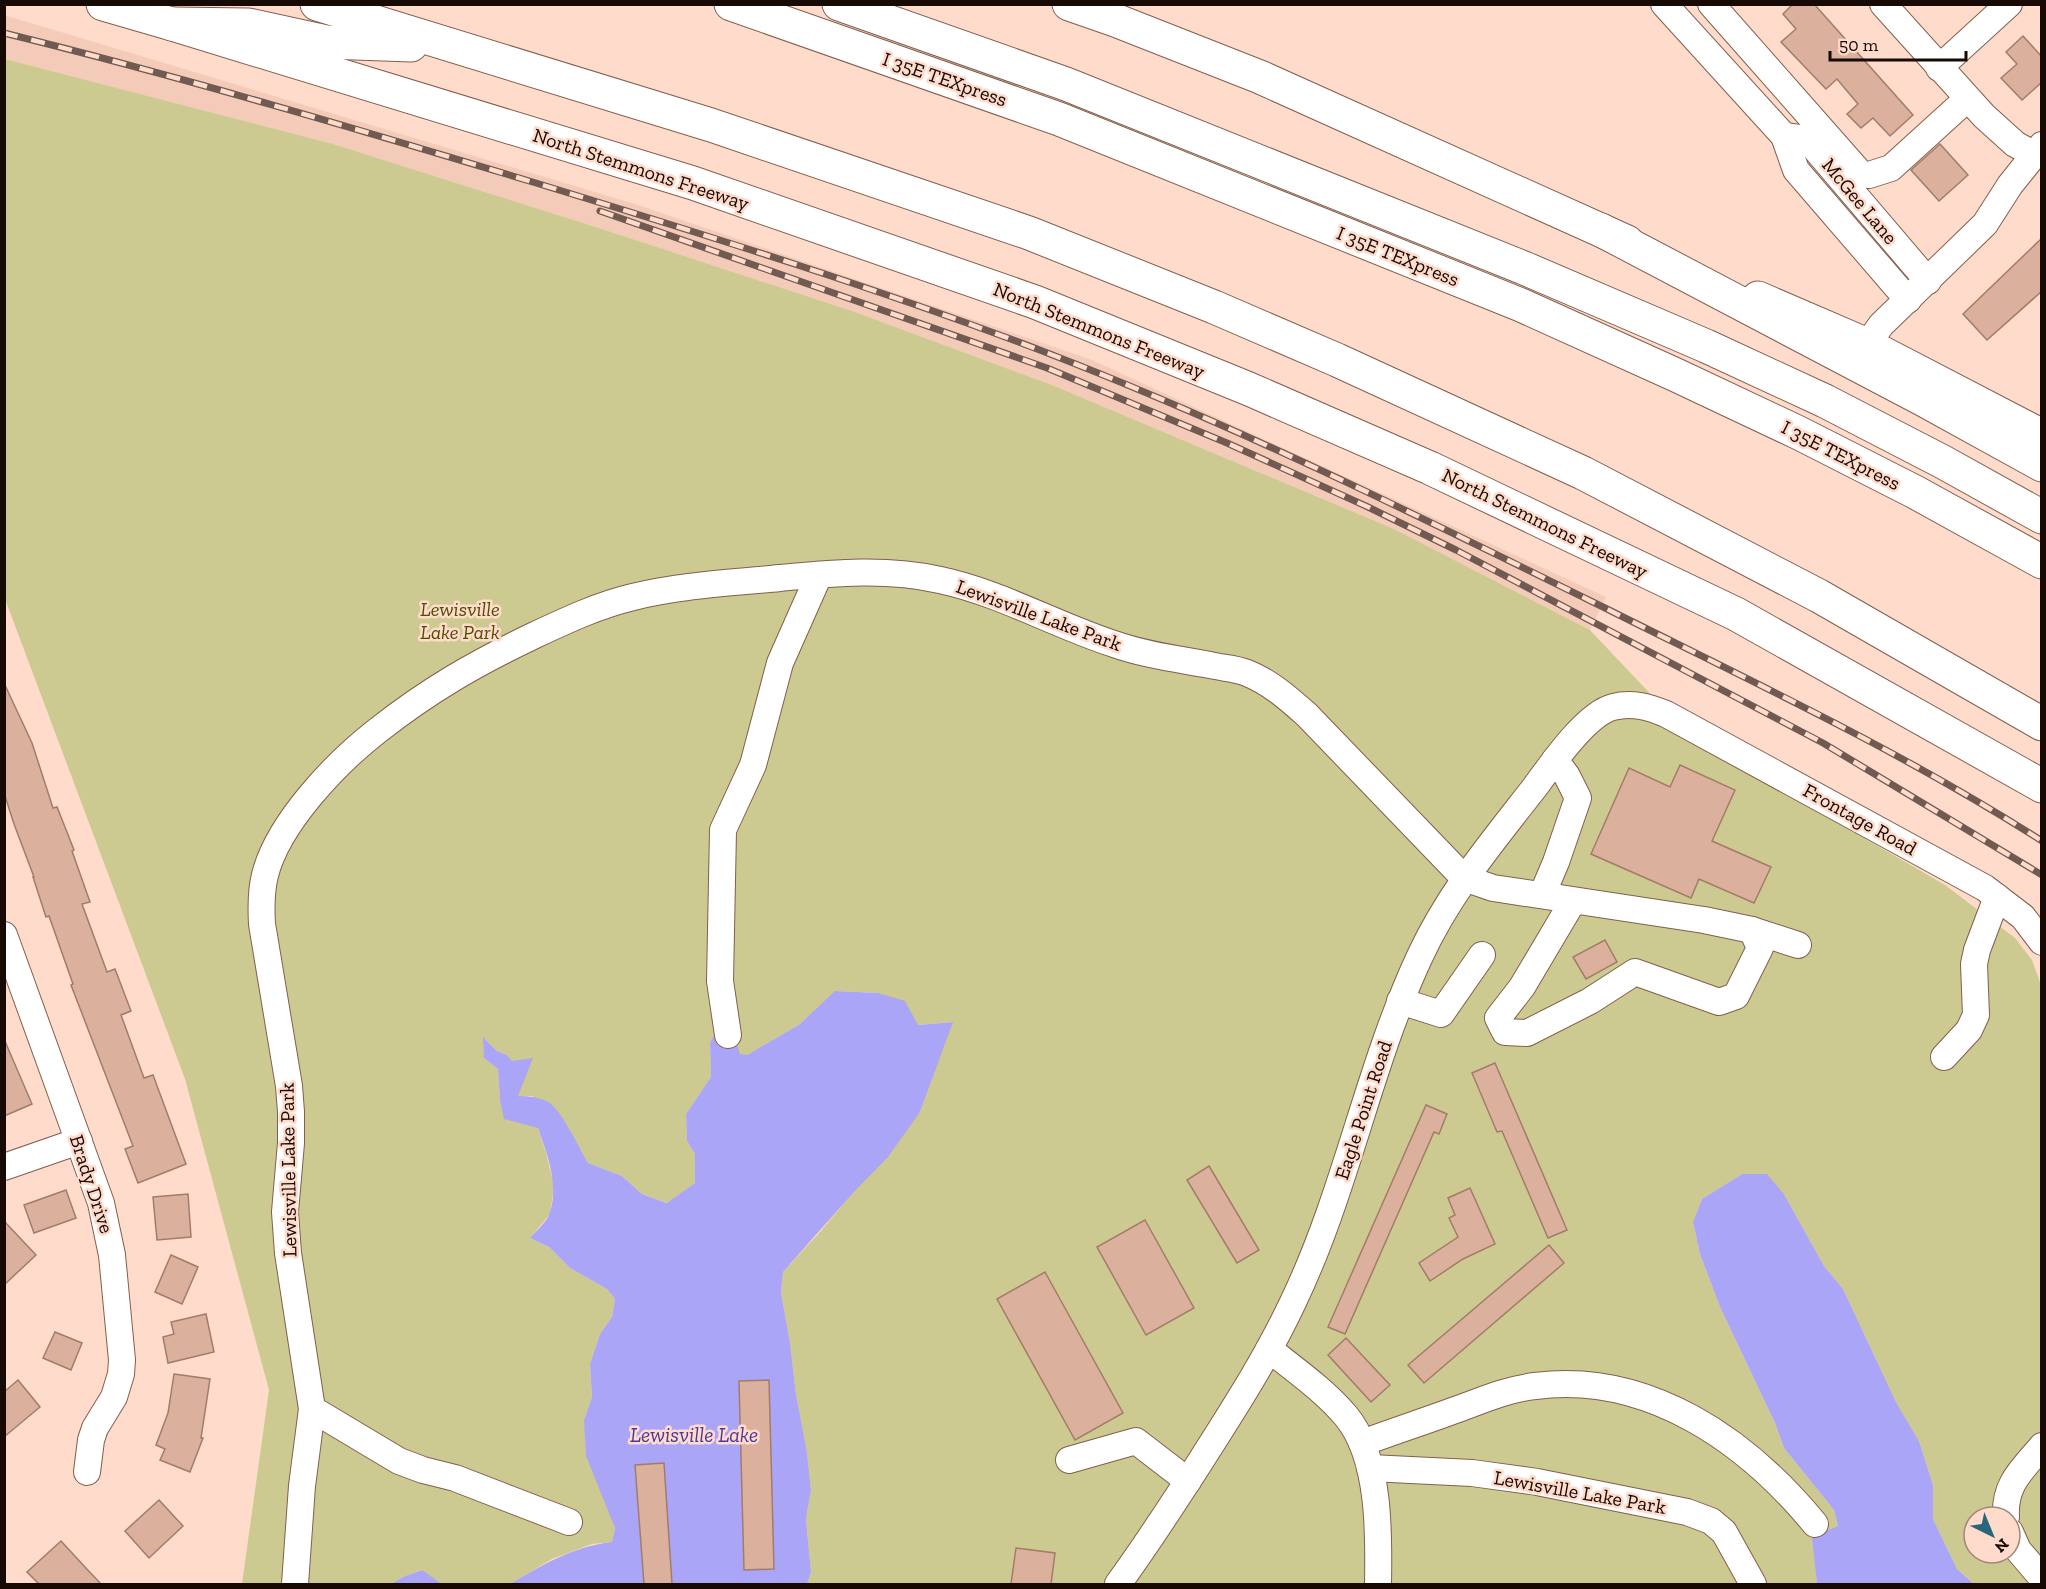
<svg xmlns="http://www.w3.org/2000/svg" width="2046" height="1589" font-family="'Zilla Slab',serif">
	<rect width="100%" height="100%" fill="#ffdbcb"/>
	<path fill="#f4cbb8" d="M4,15L638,205L1092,360L1606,597L1590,630L1394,529L1052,385L855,312L602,229L333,144L5,59Z"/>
	<path fill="#ccca91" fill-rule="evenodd" d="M5,59L333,144L602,229L855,312L1052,385L1394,529L1590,630L1692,738L1945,885L2015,938L2032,960L2042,988L2041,1584H1974L1957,1569L1933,1519V1485L1919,1441L1896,1402L1843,1289L1824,1266L1784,1194L1742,1174L1702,1199L1693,1222L1700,1254L1720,1307L1775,1423L1784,1448L1834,1510L1838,1526L1816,1569L1817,1584H807L811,1572L806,1519L811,1490L807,1452L796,1394L790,1343L781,1292L783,1272L820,1232L920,1112L952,1022L917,1025L878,993L836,991L800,1024L747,1055H740L710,1043L711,1077L686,1114L687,1141L695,1154V1183L668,1203L642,1194L622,1176L588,1163L567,1125L532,1096H518L512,1061L507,1055L497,1051L484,1038V1058L498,1069L500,1100L538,1128L546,1153L554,1186L550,1214L530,1238L549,1247L570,1268L607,1289L615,1299L612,1317L600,1334L590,1364L592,1397L584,1420L615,1528L612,1542L592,1544L552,1559L510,1584H442L421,1570L405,1576L391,1584H242L269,1390L185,1079L5,599ZM1974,1517H2010V1553H1974Z"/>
	<g fill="#aaa5f7">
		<path d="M835,991L878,993L905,1001L918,1025L953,1022L920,1112L888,1157L853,1193L783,1272L781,1292L790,1343L796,1394L807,1452L811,1490L806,1519L811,1572L807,1584H510C544,1564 572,1547 612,1542L615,1528L586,1456L584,1420L592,1397L590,1364L600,1334L612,1317L615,1299L607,1289L570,1268L549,1247L530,1238C536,1231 548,1221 550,1212C559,1184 547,1154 538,1128L504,1119L500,1100L498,1069L484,1058L483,1037L497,1051L507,1055L512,1061L533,1058L518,1096C528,1096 541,1097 550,1103C564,1115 579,1147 588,1163L622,1176L642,1194L667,1203L695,1183V1154L687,1141L686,1114L711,1077L710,1043L715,1034L735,1039L740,1054L747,1055L800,1024Z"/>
		<path d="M1742,1174H1767L1784,1194L1824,1266L1843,1289L1896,1402L1919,1441L1933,1485V1519L1957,1569L1974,1584H1817L1812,1537L1838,1526L1834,1510L1784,1448L1775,1423L1720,1307L1700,1254L1693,1222L1702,1199Z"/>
		<path d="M422,1570L442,1584H391L405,1576Z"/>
	</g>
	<g fill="#dbb19d" stroke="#a37c69" stroke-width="1.5">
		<path d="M1793,4H1814L1913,115L1890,136L1873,118L1861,128L1847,114L1858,104L1837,79L1826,89L1781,42L1796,29L1783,14Z"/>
		<path d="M2023,36L2042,57V82L2022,100L2001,78L2017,64L2006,52Z"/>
		<path d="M1940,144L1968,175L1939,201L1911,170Z"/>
		<path d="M2042,238V291L1987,340L1963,314Z"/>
		<path d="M4,683L32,743L53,808L57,807L74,850L72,851L90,902L82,904L107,972L115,969L131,1011L121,1015L144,1078L153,1075L186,1164L138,1183L125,1149L133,1146L71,985L73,984L49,916L46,917L33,877H34L14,824L4,793Z"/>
		<path d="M1680,765L1735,790L1712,841L1771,867L1754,903L1699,879L1691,898L1591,854L1629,768L1670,787Z"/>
		<path d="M1605,940L1617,962L1586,979L1573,957Z"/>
		<path d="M4,1039L32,1104L4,1116Z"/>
		<path d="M1495,1063L1567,1230L1548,1238L1502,1131L1497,1132L1472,1073Z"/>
		<path d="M1426,1105L1447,1114L1439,1134L1434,1132L1345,1334L1328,1327Z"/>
		<path d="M1209,1166L1259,1250L1237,1263L1187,1180Z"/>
		<path d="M1470,1188L1495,1244L1463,1259L1430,1281L1419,1263L1458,1237L1449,1218L1455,1215L1448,1198Z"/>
		<path d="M66,1190L76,1218L34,1233L24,1205Z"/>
		<path d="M188,1194L191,1237L157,1240L153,1197Z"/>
		<path d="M1145,1220L1194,1308L1146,1335L1097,1247Z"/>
		<path d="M4,1221L36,1255L4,1285Z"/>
		<path d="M1549,1245L1564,1263L1424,1383L1408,1365Z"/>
		<path d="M171,1255L198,1267L182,1304L155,1292Z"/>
		<path d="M1045,1272L1123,1413L1075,1440L997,1299Z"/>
		<path d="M206,1314L214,1352L168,1363L163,1337L174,1334L171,1322Z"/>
		<path d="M55,1332L82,1343L71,1370L43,1358Z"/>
		<path d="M1346,1338L1390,1385L1371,1402L1328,1355Z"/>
		<path d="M174,1374L210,1379L201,1438H203L190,1472L160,1460L165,1449L156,1445L168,1413Z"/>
		<path d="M18,1380L40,1407L4,1437V1392Z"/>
		<path d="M769,1380L774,1569L744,1570L739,1381Z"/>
		<path d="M664,1463L672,1584H644L635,1465Z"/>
		<path d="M159,1500L183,1526L149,1558L125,1531Z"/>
		<path d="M61,1541L84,1566L101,1584H39L27,1572Z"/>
		<path d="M1016,1548L1055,1553L1051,1584H1011Z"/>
	</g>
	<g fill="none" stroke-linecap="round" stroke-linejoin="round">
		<g stroke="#845e4c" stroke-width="28">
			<g id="minor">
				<path d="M1664,4L1784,136L1796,170L1908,300"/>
				<path d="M1711,4L1861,174L1869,175L1891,168L1967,99"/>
				<path d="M1883,4L1984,116L2015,144L2033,154"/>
				<path d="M1939,68L2009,4"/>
				<path d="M1784,136L1807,139L1928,281"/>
				<path d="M1867,345L1881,325L1985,224L2010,185L2042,145"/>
				<path d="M1542,895L1556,862L1578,798L1567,776L1555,760"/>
				<path d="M1752,930L1798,945"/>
				<path d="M4,935L101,1203L112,1255L122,1360L121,1374L114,1397L95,1428L91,1440L87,1472"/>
				<path d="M1400,1001L1441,1014L1482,955"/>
				<path d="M728,1035L720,981L723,830L753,765L780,663L819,575"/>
				<path d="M1944,1057L1969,1030L1976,1015L1974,964L1977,950L1997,897"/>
				<path d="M4,1167L79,1141"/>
				<path d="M1269,1349C1295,1370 1324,1390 1346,1416C1380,1457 1379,1533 1378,1584"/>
				<path d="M312,1409L399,1461L423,1470L455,1478L569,1522"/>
				<path d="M1362,1443C1395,1431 1428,1420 1461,1408C1485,1399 1509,1389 1535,1386C1648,1371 1747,1441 1815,1524"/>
				<path d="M1069,1460L1136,1441L1188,1481"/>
				<path d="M1370,1468L1472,1473L1537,1482L1687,1512L1711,1521L1724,1532L1753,1584"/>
				<path d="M2006,1517C2004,1484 2022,1470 2042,1446"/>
				<path d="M2010,1532L2018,1550L2042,1578"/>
				<path d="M295,1584L302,1486L312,1409L288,1253L285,1212L291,1143V1112L289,1086L262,924C261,907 261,891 265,875C278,823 336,763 377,731C429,690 476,663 535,635C567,620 599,605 633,597C681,585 731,583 780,578C834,573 887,568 940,580C1001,593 1055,625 1114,644C1145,655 1178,659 1210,665C1222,668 1235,668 1247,673C1270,682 1289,699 1307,715L1464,878L1493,888L1704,920L1752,930L1760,948L1736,996L1719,1002L1635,972L1590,1001L1527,1033L1505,1032L1498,1018L1522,987L1573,901"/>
				<path d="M1118,1584C1148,1543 1175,1501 1202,1459C1235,1407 1268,1356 1294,1300C1347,1189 1368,1067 1420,956C1449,893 1493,841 1535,787C1552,764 1586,714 1613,707C1632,702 1649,707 1666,714L1985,888L2023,917L2042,942"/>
			</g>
		</g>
		<g stroke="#845e4c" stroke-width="35">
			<g id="major">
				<path d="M103,4L172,24L693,183L1035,302L1249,389L1430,468L1736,614L2042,786"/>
				<path d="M1069,4L1115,20L1260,77L1627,242"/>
				<path d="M1758,298L1867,345L2042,436"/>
			</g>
		</g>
		<g stroke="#845e4c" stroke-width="35">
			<g id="highway">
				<path d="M317,4L711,125L1029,233L1214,307L1337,360L1583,473L1819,596L2042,724"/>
				<path d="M731,4L1059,119L1521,305L1676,375L1799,433L1915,492L2042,562"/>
				<path d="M839,4L1066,84L1524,268L1706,346L1825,401L1943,462L2042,517"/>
				<path d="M172,24L249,25L327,42L411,45"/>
				<path d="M1601,230L1924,400L2042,465"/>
			</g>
		</g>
		<use href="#minor" stroke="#fff" stroke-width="26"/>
		<use href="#major" stroke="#fff" stroke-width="33"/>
		<use href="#highway" stroke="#fff" stroke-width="33"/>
		<g stroke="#715a51" stroke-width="7">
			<g id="rail">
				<path d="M4,33C183,77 360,130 536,183C709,236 881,289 1050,354C1239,427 1421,517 1603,607C1751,681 1901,751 2042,841"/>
				<path d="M600,211L1047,368L1227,443L1368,507L1456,550L1823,743L2042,875"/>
			</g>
		</g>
		<use href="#rail" stroke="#ffdbcb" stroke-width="4.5" stroke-dasharray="14" stroke-linecap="butt"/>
	</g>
	<g text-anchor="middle" stroke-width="5" stroke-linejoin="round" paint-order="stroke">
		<g font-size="20" fill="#170904" stroke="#ffdbcb">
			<text transform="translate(945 79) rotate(19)" y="7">I 35E TEXpress</text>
			<text transform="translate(641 169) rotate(18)" y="7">North Stemmons Freeway</text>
			<text transform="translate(1860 201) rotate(50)" y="7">McGee Lane</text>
			<text transform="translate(1398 256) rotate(22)" y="7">I 35E TEXpress</text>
			<text transform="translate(1099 330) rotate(22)" y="7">North Stemmons Freeway</text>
			<text transform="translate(1841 455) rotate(27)" y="7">I 35E TEXpress</text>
			<text transform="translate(1545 523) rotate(26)" y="7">North Stemmons Freeway</text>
			<text transform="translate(1039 615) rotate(20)" y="7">Lewisville Lake Park</text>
			<text transform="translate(1860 819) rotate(29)" y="7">Frontage Road</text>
			<text transform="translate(1363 1110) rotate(-72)" y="7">Eagle Point Road</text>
			<text transform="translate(288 1170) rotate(-91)" y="7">Lewisville Lake Park</text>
			<text transform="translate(92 1184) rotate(72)" y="7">Brady Drive</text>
			<text transform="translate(1580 1492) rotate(10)" y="7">Lewisville Lake Park</text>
		</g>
		<g font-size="20" font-style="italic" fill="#504c00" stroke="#ffdbcb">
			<text x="460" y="616">Lewisville<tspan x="460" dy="23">Lake Park</tspan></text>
		</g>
		<g font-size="21" font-style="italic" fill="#4b3a99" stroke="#ffdbcb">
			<text x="694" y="1442">Lewisville Lake</text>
		</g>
	</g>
	<rect width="2046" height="1589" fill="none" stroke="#170904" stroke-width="12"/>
	<g transform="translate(1992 1535) rotate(137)"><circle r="28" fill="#ffdbcb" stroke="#a2877b" stroke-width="1.5"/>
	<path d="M0-4.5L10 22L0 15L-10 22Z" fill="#29667d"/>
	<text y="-9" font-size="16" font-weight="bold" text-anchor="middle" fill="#170904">N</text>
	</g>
	<path d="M1830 51v9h136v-9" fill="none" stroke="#170904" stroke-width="3"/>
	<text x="1839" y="51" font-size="18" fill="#170904" stroke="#ffdbcb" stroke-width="4.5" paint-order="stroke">50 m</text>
</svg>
